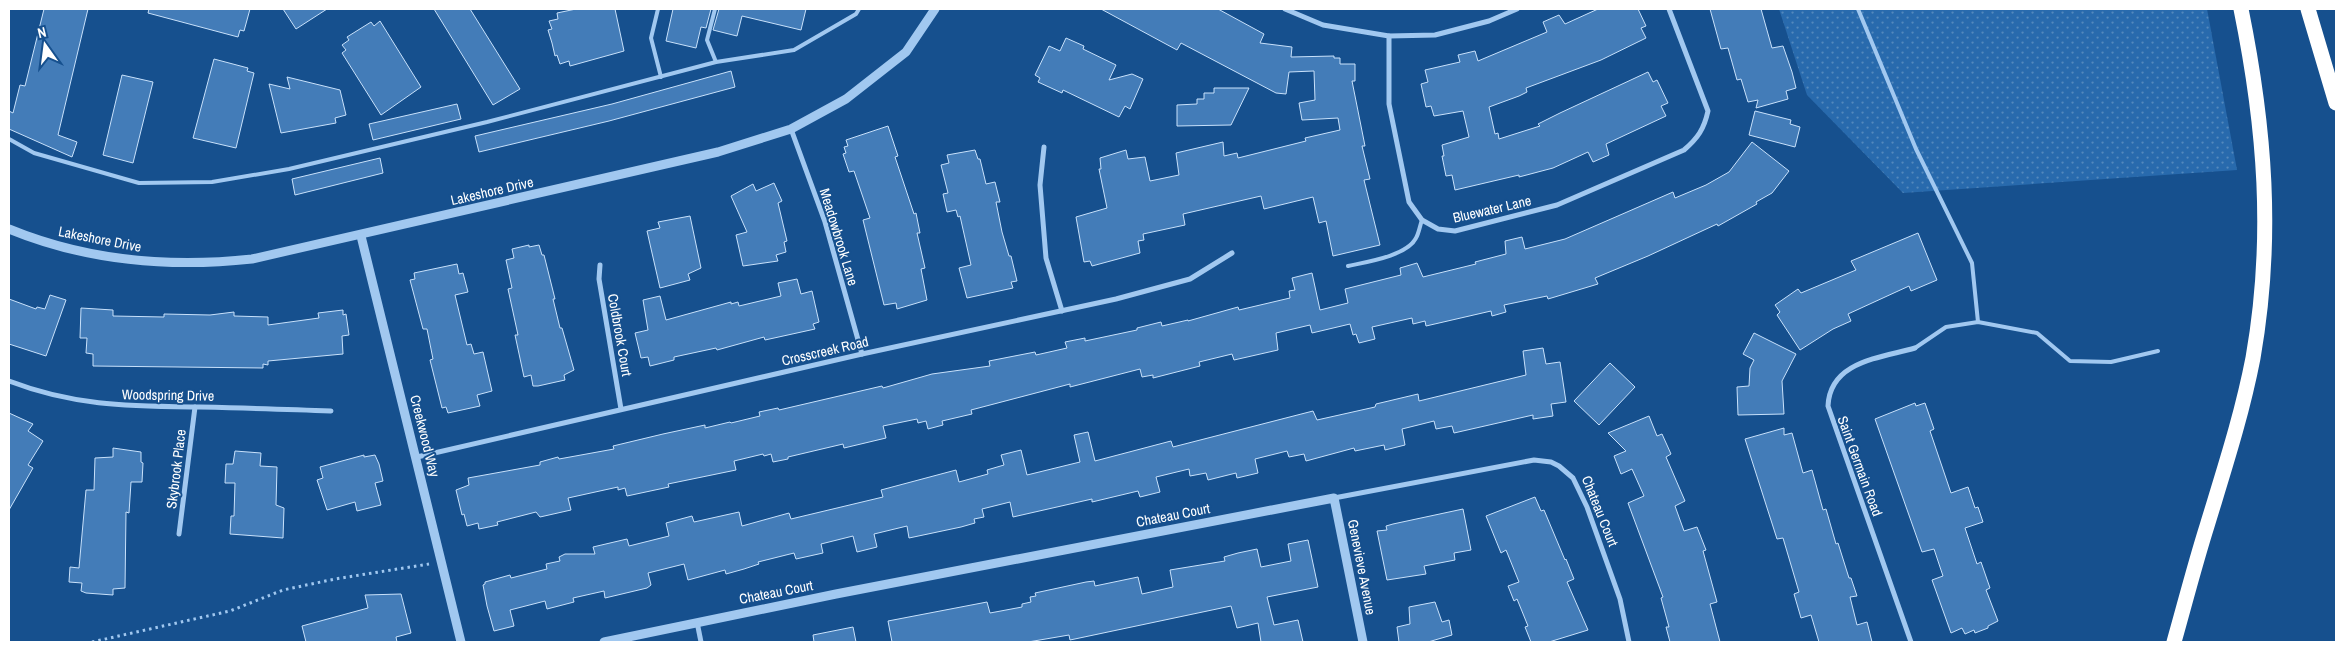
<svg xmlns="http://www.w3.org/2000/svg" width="2345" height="651" font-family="'Archivo Narrow',sans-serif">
	<defs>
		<pattern id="grass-dots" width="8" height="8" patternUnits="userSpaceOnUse" patternTransform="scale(1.25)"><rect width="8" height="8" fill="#286aad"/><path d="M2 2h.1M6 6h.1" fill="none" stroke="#5388bd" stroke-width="1.8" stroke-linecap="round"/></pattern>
	</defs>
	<rect width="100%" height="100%" fill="#16508e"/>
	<path fill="url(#grass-dots)" d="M1779,9H2207L2237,170L1903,193L1807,95Z"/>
	<g fill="#437cb8" stroke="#c8e1fb">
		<path d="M44,9H88L58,135L77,142L72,157L9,129V111L13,113L20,85L25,86Z"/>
		<path d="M149,9H250L244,31L240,30L238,37L148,13Z"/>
		<path d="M283,9H327L296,29Z"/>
		<path d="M434,9H470L520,89L493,105Z"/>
		<path d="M576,9H615L624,51L570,66L569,61L560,64L557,55L555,56L552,43L548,30L552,29L549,21L558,19L557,13Z"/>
		<path d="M673,9H711L706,28L701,27L696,48L666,41Z"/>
		<path d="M719,9H806L801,30L742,16L737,36L713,30Z"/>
		<path d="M1101,9H1218L1264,34L1260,43L1292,47L1291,57L1334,56V58H1340V64H1355V81H1352L1365,146H1362L1370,179L1364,180L1380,245L1333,256L1326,221L1319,223L1313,197L1264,209L1261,196L1183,214L1185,225L1143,234L1144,240L1138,241L1140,253L1092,266L1090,261L1084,262L1076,217L1107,208L1099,169H1101L1100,158L1126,150L1128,159L1145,157L1150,181L1179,175L1176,153L1223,142L1224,156L1237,153L1238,158L1306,141L1305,138L1340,130L1338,118L1302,120L1299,103L1315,100L1314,71L1289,72L1286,94L1276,93L1181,43L1177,50Z"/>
		<path d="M1598,9H1638L1646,26L1641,28L1646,38L1601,60L1526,88L1527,92L1519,96L1489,107L1495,134L1498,133L1499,139L1540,126L1538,124L1560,113L1648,72L1653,82L1657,80L1668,103L1661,106L1666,116L1606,144L1609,155L1593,162L1588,152L1553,168L1519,177V175L1455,190L1452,175L1446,176L1442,156H1444L1442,145L1469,137L1463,111L1434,116L1431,106L1426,107L1421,84L1428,82L1425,70L1460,62L1458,55L1475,51L1478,61L1547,32L1543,22L1559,15L1565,24Z"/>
		<path d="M1710,9H1761L1772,48L1783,46L1792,72L1796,88L1786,91L1788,99L1756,108L1758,100L1748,102L1741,79L1737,80L1728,48L1721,49Z"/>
		<path d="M380,21L421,87L381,115L342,53L346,50L342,45L349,40L347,37L371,22L374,26Z"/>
		<path d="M1066,38L1084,46L1083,49L1116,65L1109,80L1132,74L1143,79L1130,109L1125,106L1119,117L1063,90L1062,93L1038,82L1040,78L1035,75L1049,46L1060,51Z"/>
		<path d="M214,59L248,68L247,71L254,73L236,148L193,138Z"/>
		<path d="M731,71L735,87L609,121L479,152L475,136L612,104Z"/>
		<path d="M122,75L153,82L133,163L103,155Z"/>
		<path d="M287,77L340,90L346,115L335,118L336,123L281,133L269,84L290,89Z"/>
		<path d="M1214,88H1249L1231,125L1177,126V105L1197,104V99H1204V93H1214Z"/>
		<path d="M457,104L461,119L373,140L369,124Z"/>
		<path d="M1755,111L1791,120L1790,124L1800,127L1795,147L1749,135Z"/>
		<path d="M888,126L898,156L895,157L914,214L916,213L920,233H917L925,268L921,269L927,300L897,309L896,303L884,305L863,220L870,218L854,171L849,172L843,154L846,153L844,147L848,146L846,140Z"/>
		<path d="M1752,142L1789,171L1772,193L1756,202L1757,204L1718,226L1717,224L1648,256L1595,278L1598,284L1548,299L1547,296L1504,305L1506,312L1492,316L1491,311L1426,326L1425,321L1413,324L1412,318L1372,327L1375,339L1359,343L1356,334L1353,335L1350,324L1312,333L1310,325L1276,333L1278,350L1234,360L1232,354L1199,362L1200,366L1153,378V375L1142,377L1140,369L1070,387V384L971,410L972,414L942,421L943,425L928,429L926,421L918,423L917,419L883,426L886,438L844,448L843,444L788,457V459L773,462L771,454L764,456L763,454L734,461L736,470L668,484L669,487L627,496L625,488L618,490V487L568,498L571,510L540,517L536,512L497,522L498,525L479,529L478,523L467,526L464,514L462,515L456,490L469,485L468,478L540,465V462L558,457L559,459L614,449L613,446L663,434L705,425V428L730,422L731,423L760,416L759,412L778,408L779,410L882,386L883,388L932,374L990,366L989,361L1035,352L1036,355L1067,348L1065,342L1085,338V341L1137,330V328L1161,322L1162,326L1188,320V321L1238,307L1239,310L1290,298L1289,291L1295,290L1292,278L1312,273L1320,310L1348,303L1345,289L1401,275L1400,268L1417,263L1423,277L1476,264L1475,262L1506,254L1505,241L1522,237L1525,249L1565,239L1673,192L1675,198L1706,185L1729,172Z"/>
		<path d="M975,150L978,159H980L986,184L995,182L1000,202H996L1002,232L1009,256H1011L1017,281L1011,282L1013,288L967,298L959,268L971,265L960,216L958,217L956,210L947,212L943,194L948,193L941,165L949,163L947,155Z"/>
		<path d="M380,158L383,173L295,195L292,179Z"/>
		<path d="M774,183L782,201L778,203L787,241L784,242L786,252L776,255L778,261L743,266L736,235L747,232L731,196L753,184L756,191Z"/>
		<path d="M690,216L701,268L688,274L690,280L660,288L647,231L660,228L658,222Z"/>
		<path d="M1918,233L1937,280L1911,291L1909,286L1848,314L1851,321L1833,329L1800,350L1777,315L1780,312L1775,305L1798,289L1801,293L1856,270L1851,261Z"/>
		<path d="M529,245V247L539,245L542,255H544L555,299H553L560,328H562L574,370L564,375L565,380L538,386H533L531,375L524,377L515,335H518L508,289L512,288L506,260L514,258L512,249Z"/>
		<path d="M457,264L459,274L463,273L468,292L455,295L467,345L471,344L474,354L483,352L492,391L477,395L480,406L448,413L446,407L442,408L430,360L433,359L427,329H423L410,280L415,279L414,273Z"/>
		<path d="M797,279L801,294L812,291L819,322L813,324L815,329L765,340L764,337L717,350L716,348L674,357V360L650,366L648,357L641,358L635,333L648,330L643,300L660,296L666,320L731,302V304L738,302L739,306L781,296L778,283Z"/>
		<path d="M50,295L66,300L46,356L9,344V299L36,309L37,307L45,309Z"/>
		<path d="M81,308L113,310V316L164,317V314L210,315L234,312V316L268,317V325L319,318L318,313L343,310V315L346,314L349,335L342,336L343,354L268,361V365L263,364V368L93,366V354L86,353L87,338H80Z"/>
		<path d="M1754,333L1796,354L1782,381L1784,414L1738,415L1737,387L1749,386L1750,368L1754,360L1743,354Z"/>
		<path d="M1543,348L1546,364L1560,362L1566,402L1551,404L1553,416L1533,419V415L1454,433L1452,426L1436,429L1434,421L1402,429L1405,445L1385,450L1384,445L1355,451L1354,448L1306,461L1304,454L1289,457L1287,451L1255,459L1258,473L1237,478L1236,473L1208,480L1206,473L1190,476L1189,469L1156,477L1160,492L1140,497L1138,491L1092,502V499L1013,517L1010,502L982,509L984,517L974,519L975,523L961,527L909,538L907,526L874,534L877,547L857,552L853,536L821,544L823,553L796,559L794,553L758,562L759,564L744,569L726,574L725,570L688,580L684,564L648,573L651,585L647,588L605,598L604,591L573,598L574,602L547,609L545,601L510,610L514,626L494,631L487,606L483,585L485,584V582L510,575L511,578L547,569L546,564L560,561L559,557L565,554H595L593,547L627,539L629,546L669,536L666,523L692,516L694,522L739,512L742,526L789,513L791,519L883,497L881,490L956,470L959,482L988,474L987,470L1004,465L1001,455L1021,450L1027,475L1080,462L1074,435L1088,432L1095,461L1171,441L1173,447L1313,411L1317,420L1375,407L1376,404L1418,394L1419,401L1526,375L1523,351Z"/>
		<path d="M1610,363L1635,387L1599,425L1574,401Z"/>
		<path d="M1915,403L1916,406L1925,403L1934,429L1930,431L1951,493L1968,487L1975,508L1978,507L1983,522L1965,528L1977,564L1981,562L1990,588L1986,590L1998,621L1988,626V628L1975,633L1974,630L1965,634L1962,628L1951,633L1932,580L1943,576L1934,549L1922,552L1875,419Z"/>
		<path d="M9,413L33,424L28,431L43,441L28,465L33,468L9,510Z"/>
		<path d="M1649,416L1657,436L1662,434L1671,454L1666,457L1685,501L1675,506L1684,531L1697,527L1706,550L1703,551L1717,602L1710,604L1720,642H1670L1666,627H1669L1661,598L1663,597L1628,503L1644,496L1632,469L1621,474L1614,456L1626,451L1608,433Z"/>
		<path d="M1784,428V435L1792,433L1803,473L1812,470L1823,510L1826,509L1836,544L1838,543L1849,578H1851L1857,596L1850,597L1857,625L1867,622L1872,642H1819L1811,615L1801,618L1794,594L1799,592L1783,538L1777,539L1745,439Z"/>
		<path d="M113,448L141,452V462L143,463L142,482H131L129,513L126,512L125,588L113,589V595L86,593L81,591L82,583L69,582L70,567L79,568L86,490H94L95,458L113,457Z"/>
		<path d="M235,451L261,453L260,466L277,467L276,505L284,508L283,538L230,534L231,516H234L235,483H225L226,464H233Z"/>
		<path d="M364,455V457L375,455L379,464L383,481L375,483L381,505L357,511L355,502L327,510L317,480L323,478L320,467Z"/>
		<path d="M1535,497L1541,511L1544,510L1565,560L1566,559L1574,579L1567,582L1588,630L1549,642H1531L1525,627L1528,626L1517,599L1514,601L1508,586L1519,582L1506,550L1501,553L1486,516Z"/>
		<path d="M1463,509L1471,550L1454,553L1455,560L1424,566L1426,574L1387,580L1377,531L1387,530L1386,526L1393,524Z"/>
		<path d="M1308,540L1318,587L1267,597L1274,625L1298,620L1303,642H1261L1258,623L1237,628L1231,606L1070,640L1069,635L1028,642H892L888,621L987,602L990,613L1022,607V604L1031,602L1030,597L1036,596L1035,593L1086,582L1094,581L1095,586L1138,577L1142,594L1173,587L1170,570L1225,561L1224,557L1238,553L1257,549L1261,567L1291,561L1288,544Z"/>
		<path d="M401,594L411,633L396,637L397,642H306L302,626L368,608L365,595Z"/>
		<path d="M1435,602L1442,622L1449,620L1452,635L1428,642H1399L1397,627L1410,624L1409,607Z"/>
		<path d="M853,627L856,642H814L813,635Z"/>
	</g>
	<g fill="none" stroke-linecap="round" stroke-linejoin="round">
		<path stroke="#a1c8f0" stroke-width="3" stroke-dasharray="2.5 4" stroke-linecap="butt" d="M92,642L230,611L283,590L335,579L429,564"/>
		<g stroke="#a1c8f0" stroke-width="4">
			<path d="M658,9L651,38L661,77"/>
			<path d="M715,9L707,40L716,62"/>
			<path d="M1858,9L1916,149L1972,263L1978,322"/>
			<path d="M9,139L34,153L139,183L212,182L289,169L487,122L716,62L794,50L856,14L859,9"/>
			<path d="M1348,266C1366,262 1407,256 1416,238C1419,233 1420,225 1422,220"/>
			<path d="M1915,348L1946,327L1978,322L2037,333L2070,361L2111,362L2158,351"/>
		</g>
		<g stroke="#a1c8f0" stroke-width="5">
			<path d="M1285,9L1323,25L1389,36L1435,35L1489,21L1517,9"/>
			<path d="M1389,36V104L1409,202L1422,220L1438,229L1455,231L1557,205L1684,150C1698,138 1704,129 1708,111L1669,9"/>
			<path d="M791,129L825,222L862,354"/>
			<path d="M1044,147L1040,185L1046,258L1062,311"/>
			<path d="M600,265L599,279L621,409"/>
			<path d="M9,381C74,406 128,406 197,407C241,408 286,409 331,411"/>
			<path d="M417,457L862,354L1116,299L1190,279L1232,253"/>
			<path d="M1334,498L1534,460L1551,462L1559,466L1573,478L1587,507L1620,599L1629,642"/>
			<path d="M179,534L195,407"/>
			<path d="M697,622L701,642"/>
			<path d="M1911,642L1828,406C1830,361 1881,358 1915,348"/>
		</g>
		<g stroke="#a1c8f0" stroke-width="9">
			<path d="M9,229C87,261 169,268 252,259L718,152L791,129L846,99L906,52L935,9"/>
			<path d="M361,236L461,642"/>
			<path d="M604,642L836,594L1334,498L1363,642"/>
		</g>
		<g stroke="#fff" stroke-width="15">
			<path d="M2308,9L2336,103"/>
			<path d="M2174,642C2185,603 2195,564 2207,526C2224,470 2242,415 2253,358C2274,238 2265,127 2241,9"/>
		</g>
	</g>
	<g text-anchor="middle" stroke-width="4" stroke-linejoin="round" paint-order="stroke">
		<g font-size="14" fill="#fff" stroke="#16508e">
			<text transform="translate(492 191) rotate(-13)" y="5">Lakeshore Drive</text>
			<text transform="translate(1492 209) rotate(-13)" y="5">Bluewater Lane</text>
			<text transform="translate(839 237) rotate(73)" y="5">Meadowbrook Lane</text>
			<text transform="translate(100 239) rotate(11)" y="5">Lakeshore Drive</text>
			<text transform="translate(620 335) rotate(80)" y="5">Coldbrook Court</text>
			<text transform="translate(825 351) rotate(-13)" y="5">Crosscreek Road</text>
			<text transform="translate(168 395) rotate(1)" y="5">Woodspring Drive</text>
			<text transform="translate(425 436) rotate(76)" y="5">Creekwood Way</text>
			<text transform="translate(1860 466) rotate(70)" y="5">Saint Germain Road</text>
			<text transform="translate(176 469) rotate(-83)" y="5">Skybrook Place</text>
			<text transform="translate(1600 511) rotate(68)" y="5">Chateau Court</text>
			<text transform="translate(1173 515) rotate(-11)" y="5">Chateau Court</text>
			<text transform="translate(1362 567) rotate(79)" y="5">Genevieve Avenue</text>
			<text transform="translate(776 592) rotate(-11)" y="5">Chateau Court</text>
		</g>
	</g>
	<rect width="2345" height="651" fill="none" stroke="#ffffff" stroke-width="20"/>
	<g transform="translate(45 45) rotate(346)" stroke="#16508e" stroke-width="4" paint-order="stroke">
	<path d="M0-4L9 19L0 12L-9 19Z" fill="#ffffff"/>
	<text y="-8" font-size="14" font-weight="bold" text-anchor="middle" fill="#ffffff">N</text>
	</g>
</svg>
